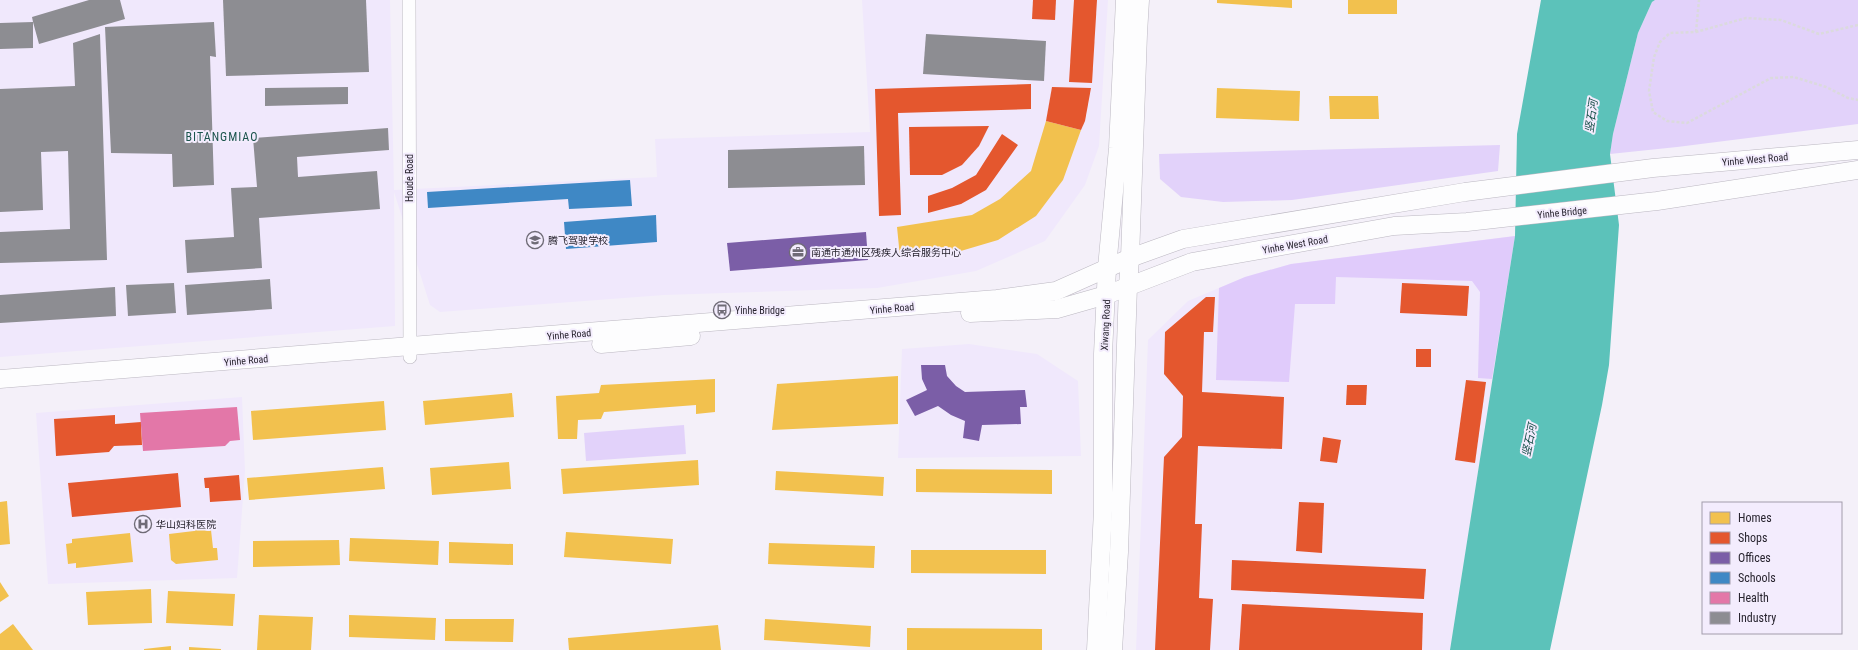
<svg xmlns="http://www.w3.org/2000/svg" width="1858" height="650" font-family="'Roboto Condensed','Noto Sans SC',sans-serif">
	<rect width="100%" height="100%" fill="#f4f0f9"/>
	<g fill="#f0e8fc">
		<path d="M0,0H390L394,190L657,177L655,139L870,132L862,0H1108L1099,146L1085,185L1045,241L976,271L877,288L664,295L440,312L430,305L394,192L395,326L0,357Z"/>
		<path d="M1515,236L1450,650H1136L1148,340L1188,301L1245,277L1291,264Z"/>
		<path d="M969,344L1037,354L1078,381L1081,456L898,458L902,349Z"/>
		<path d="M242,397L245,471L237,578L48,584L36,413Z"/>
	</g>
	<g fill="#e2d2fa">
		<path d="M1655,0H1858V124L1677,147L1610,154L1613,134L1638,33L1652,2Z"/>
		<path d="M1500,145L1498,171L1292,200L1223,202L1181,197L1160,179L1159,154Z"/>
		<path d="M684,425L686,454L586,461L584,433Z"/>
	</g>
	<path fill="#e0cbfb" d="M1515,236L1492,379L1478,378L1480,292L1472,281L1336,277L1335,304H1295L1289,382L1216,380L1219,288L1245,277L1291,264Z"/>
	<path fill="#5cc2ba" d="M1541,0H1655L1652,2L1638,33L1613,134L1610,154L1619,225L1609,365L1602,405L1550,650H1450L1515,236L1517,134Z"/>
	<g fill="#f2c14e">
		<path d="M1217,0H1292V8L1217,3Z"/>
		<rect x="1348" y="0" width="49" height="14"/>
		<path d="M1217,88L1300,91L1299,121L1216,118Z"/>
		<path d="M1329,96H1378L1379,119H1330Z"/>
		<path d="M1046,121L1081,130L1063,180L1036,216L998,240L954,253L900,257L897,227L972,215L1000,199L1031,171Z"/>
		<path d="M898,376V424L772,430L777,384Z"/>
		<path d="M715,379V412L696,414V405L604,412L601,419L578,420L577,439H558L556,396L599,393L601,385Z"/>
		<path d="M512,393L514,417L425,425L423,401Z"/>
		<path d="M384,401L386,430L253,440L251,411Z"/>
		<path d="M698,460L699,485L563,494L561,469Z"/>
		<path d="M509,462L511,489L432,495L430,468Z"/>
		<path d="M383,467L385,489L249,500L247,478Z"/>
		<path d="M916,469L1052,470V494L916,492Z"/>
		<path d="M776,471L884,477L883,496L775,490Z"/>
		<path d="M7,501L10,544L0,545V502Z"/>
		<path d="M207,527L211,530L213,548H217L218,560L176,564L171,560L169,534L194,531L197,528Z"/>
		<path d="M566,532L673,539L671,564L564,557Z"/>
		<path d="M130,533L133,562L76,568V563L68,564L66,544L72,543V539Z"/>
		<path d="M350,538L439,541L438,565L349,561Z"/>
		<path d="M339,540L340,565L253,567V541Z"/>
		<path d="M449,542L513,544V565L449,563Z"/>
		<path d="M769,543L875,546L874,568L768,564Z"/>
		<path d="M911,550H1046V574L911,573Z"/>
		<path d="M0,582L9,596L0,602Z"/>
		<path d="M151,589L152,623L88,625L86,592Z"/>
		<path d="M168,591L235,594L233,626L166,623Z"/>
		<path d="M259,615L313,617L311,650H257Z"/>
		<path d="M349,615L436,618L435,640L349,637Z"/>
		<path d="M445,619H514L513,642L445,641Z"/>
		<path d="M765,619L871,626L870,647L764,640Z"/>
		<path d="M13,624L33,650H0V634Z"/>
		<path d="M718,625L721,650H569L568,638Z"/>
		<path d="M907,628L1042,629V650H907Z"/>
		<path d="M171,646V650H144V649Z"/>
		<path d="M189,647L221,649V650H189Z"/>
	</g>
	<g fill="#e4572e">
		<path d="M1033,0H1056L1055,20L1032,19Z"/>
		<path d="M1074,0H1097L1092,83L1069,82Z"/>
		<path d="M1031,84V109L898,113L901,215L879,216L875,89Z"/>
		<path d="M1052,87L1091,88L1085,121L1081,130L1046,121Z"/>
		<path d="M989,126L979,146L962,165L942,175H910L909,127Z"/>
		<path d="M1002,134L1018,145L986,190L961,204L928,213V196L952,188L976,175Z"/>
		<path d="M1402,283L1469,286L1467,316L1400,313Z"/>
		<path d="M1206,297H1215L1213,332H1204L1202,392L1284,397L1282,449L1198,446L1195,524H1202L1199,598L1213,599L1210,650H1155L1164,457L1182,437L1183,396L1164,374L1165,332Z"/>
		<rect x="1416" y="349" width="15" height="18"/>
		<path d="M1466,380L1486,382L1475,463L1455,460Z"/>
		<path d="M1347,385H1367L1366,405H1346Z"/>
		<path d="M115,415V424L141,422L142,445L114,446L109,452L56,456L54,419Z"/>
		<path d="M1323,437L1341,440L1337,463L1320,461Z"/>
		<path d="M178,473L181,507L72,517L68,483Z"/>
		<path d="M239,475L241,500L210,502L209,488H205L204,478Z"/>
		<path d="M1299,502L1324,503L1322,553L1296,551Z"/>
		<path d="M1232,560L1426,569L1424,599L1231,590Z"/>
		<path d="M1242,604L1423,613L1422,650H1239Z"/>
	</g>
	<g fill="#7b5ea7">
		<path d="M866,232L868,260L730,271L727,243Z"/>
		<path d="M921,365H945L947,376L956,386L965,392L1025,390L1027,407H1020L1021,424L982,425L979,441L963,438L965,421L951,415L938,406L915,416L906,400L927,390L922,379Z"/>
	</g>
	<g fill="#3f88c5">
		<path d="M630,180L632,206L569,209L568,199L428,208L427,192Z"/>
		<path d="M656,215L657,242L566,249L564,222Z"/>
	</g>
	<path fill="#e377a8" d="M237,407L240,440L230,441L225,446L143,451L140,413Z"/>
	<g fill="#8d8d92">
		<path d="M89,0H120L125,19L39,44L33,22V48L0,49V23L33,22L32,17Z"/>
		<path d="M223,0H366L369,72L226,76Z"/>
		<path d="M214,22L216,57L210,56L214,185L173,187L172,154L111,153L105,27Z"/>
		<path d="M100,34L107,260L0,263V232L70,229L68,151L41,152L43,210L0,212V89L75,86L73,43Z"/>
		<path d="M926,34L1046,41L1044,81L923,74Z"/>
		<path d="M348,87V104L265,106V88Z"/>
		<path d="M388,128L389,150L297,157L298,177L377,171L380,209L259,218L262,268L187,273L185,240L234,237L231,188L257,187L253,138Z"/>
		<path d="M864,146L865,185L728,188V150Z"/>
		<path d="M270,279L272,309L187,315L185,285Z"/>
		<path d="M174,283L176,313L128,316L126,285Z"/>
		<path d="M115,287L116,316L0,323V295Z"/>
	</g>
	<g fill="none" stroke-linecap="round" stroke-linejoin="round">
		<g stroke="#bbb7c1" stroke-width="14">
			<path id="minor" d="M409,0L410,357"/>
		</g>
		<g stroke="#bbb7c1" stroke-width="19">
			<g id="secondary">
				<path d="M970,313L1057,309L1106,295L1192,262L1394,226L1467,222L1657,201L1858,170"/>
				<path d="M601,344L691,336"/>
				<path d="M0,379L997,299L1056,291L1130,258L1183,239L1465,192L1653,168L1858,150"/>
				<path d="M1096,650L1103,510V354L1107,268L1118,148L1125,0"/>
				<path d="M1113,650L1119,552L1128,286L1130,258L1138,34L1140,0"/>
			</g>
		</g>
		<g stroke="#dbdadd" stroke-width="2.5" stroke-dasharray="3 2" stroke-linecap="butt">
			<path d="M1858,25L1819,34L1781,20L1746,18L1696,32L1670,33L1660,42L1654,57L1649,91L1653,112L1667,121L1687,123L1771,78L1794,77L1826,87L1848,98L1858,100"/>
			<path d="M1696,32L1699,0"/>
		</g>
		<use href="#minor" stroke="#fdfdfe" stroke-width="13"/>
		<use href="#secondary" stroke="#fdfdfe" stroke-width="18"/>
	</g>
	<defs>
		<g id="school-ring" transform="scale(0.9)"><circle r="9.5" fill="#f3ecfd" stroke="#6f6b76" stroke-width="1.5"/><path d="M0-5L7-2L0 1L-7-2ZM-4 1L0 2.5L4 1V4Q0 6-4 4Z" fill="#6f6b76"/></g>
		<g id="office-ring" transform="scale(0.9)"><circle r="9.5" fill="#f3ecfd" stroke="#6f6b76" stroke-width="1.5"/><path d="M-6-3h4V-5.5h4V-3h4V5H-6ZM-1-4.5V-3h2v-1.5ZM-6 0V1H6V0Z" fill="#6f6b76"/></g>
		<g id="bus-ring" transform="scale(0.9)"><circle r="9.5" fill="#f3ecfd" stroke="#6f6b76" stroke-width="1.5"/><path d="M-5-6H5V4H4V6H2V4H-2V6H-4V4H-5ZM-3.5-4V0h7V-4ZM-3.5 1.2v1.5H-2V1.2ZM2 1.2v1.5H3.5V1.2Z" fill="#6f6b76"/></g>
		<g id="hospital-ring" transform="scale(0.9)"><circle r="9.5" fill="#f3ecfd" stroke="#6f6b76" stroke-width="1.5"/><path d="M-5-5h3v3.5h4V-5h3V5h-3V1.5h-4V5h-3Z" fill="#6f6b76"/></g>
	</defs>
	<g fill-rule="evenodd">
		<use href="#school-ring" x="535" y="240"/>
		<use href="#office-ring" x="798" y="252"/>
		<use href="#bus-ring" x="722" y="310"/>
		<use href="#hospital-ring" x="143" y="524"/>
	</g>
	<g text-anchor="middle" stroke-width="4" stroke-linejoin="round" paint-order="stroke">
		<g font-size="10" fill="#28242f" stroke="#f3ecfd">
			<text transform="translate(1755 159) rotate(-5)" y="4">Yinhe West Road</text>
			<text transform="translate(409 178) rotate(-90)" y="4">Houde Road</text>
			<text transform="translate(1562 212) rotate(-6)" y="4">Yinhe Bridge</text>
			<text transform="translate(1295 244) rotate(-10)" y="4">Yinhe West Road</text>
			<text transform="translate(892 308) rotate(-5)" y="4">Yinhe Road</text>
			<text transform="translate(1105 325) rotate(-87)" y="4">Xiwang Road</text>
			<text transform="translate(569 334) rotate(-5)" y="4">Yinhe Road</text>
			<text transform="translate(246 360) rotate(-5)" y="4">Yinhe Road</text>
		</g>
		<g font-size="10" fill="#28242f" stroke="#f3ecfd" text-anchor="start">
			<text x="548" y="244">腾飞驾驶学校</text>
			<text x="811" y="256">南通市通州区残疾人综合服务中心</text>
			<text x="735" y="314">Yinhe Bridge</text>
			<text x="156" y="528">华山妇科医院</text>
		</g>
		<g font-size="11" font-style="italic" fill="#124b44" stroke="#f3ecfd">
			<text transform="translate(1591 116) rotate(-82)" y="4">竖石河</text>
			<text transform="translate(1529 440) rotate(-78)" y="4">竖石河</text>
		</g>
		<g font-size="12" letter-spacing="1" fill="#1b544c" stroke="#f3ecfd">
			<text x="222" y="141">BITANGMIAO</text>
		</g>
	</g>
	<rect x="1702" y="502" width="140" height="132" fill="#f3ecfd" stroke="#a29cab"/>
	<rect x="1710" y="512" width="20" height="12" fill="#f2c14e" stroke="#a29cab"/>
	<text x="1738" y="522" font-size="12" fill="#28242f">Homes</text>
	<rect x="1710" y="532" width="20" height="12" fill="#e4572e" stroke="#a29cab"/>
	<text x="1738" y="542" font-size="12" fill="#28242f">Shops</text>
	<rect x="1710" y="552" width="20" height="12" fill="#7b5ea7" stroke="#a29cab"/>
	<text x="1738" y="562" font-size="12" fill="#28242f">Offices</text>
	<rect x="1710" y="572" width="20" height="12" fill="#3f88c5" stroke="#a29cab"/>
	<text x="1738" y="582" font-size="12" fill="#28242f">Schools</text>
	<rect x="1710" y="592" width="20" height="12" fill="#e377a8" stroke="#a29cab"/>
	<text x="1738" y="602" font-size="12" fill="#28242f">Health</text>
	<rect x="1710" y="612" width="20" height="12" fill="#8d8d92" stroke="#a29cab"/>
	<text x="1738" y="622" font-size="12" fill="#28242f">Industry</text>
</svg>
